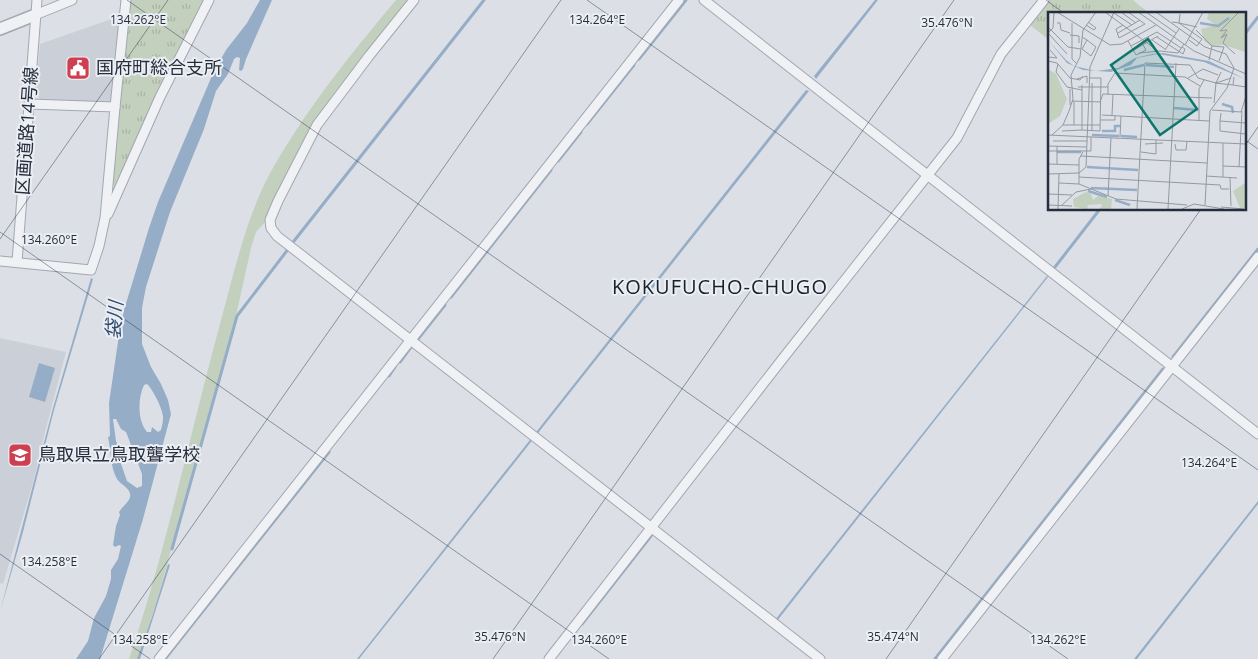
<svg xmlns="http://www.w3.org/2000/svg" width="1258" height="659" font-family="'Open Sans','Noto Sans JP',sans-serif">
	<defs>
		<pattern id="park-tufts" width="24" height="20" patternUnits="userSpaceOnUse" patternTransform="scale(1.25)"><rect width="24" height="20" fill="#c2d0bd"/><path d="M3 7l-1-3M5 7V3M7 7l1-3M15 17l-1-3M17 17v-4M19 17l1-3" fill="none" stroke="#a7b3a3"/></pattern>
	</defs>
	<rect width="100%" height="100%" fill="#dce0e6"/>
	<g fill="#cacfd8">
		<path d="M123,15L114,104L40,99L36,93L40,44Z"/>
		<path d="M0,338L66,352L45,432L34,479L3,584L0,583Z"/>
	</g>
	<path fill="#c2d0bd" d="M396,0H410L339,90L267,220L256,232L251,248L236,316L190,481L155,608L137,659H129C165,553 188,443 217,335C231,285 244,223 268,177C303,113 349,56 396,0Z"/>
	<g fill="url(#park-tufts)">
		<path d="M128,0H207C170,59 144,124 116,187L113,185Z"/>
		<path d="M1049,0H1133L1150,14H1049V40L1030,25Z"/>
	</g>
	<g fill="#96adc7" fill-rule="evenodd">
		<path d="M260,0H272L246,59L243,69L241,71L239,70L240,58L237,57L234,59L228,74L216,91L204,129L170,212L146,287L142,308V344L151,367L161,384L168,400L171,414L143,519L100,659H76L88,641L94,618L106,596L111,579V570L118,559L121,546L119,545L115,547L113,545L116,526L120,515L119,512C122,507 129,502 130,497C132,489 121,485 117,479C110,467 111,450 108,437L110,436L109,403L119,335L124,310L149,228L158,202L214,71L226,50L247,23ZM147,384C152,388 164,411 163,418C163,422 162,426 161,430L158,432L152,427L151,432H147C137,420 138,398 144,385ZM113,419H116L121,429L126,432L142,474V486L137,488L127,481L119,458H124L116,441Z"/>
		<path d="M875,0H878L816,79L814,76Z"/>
		<path d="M806,90L809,91L359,659H357Z"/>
		<path d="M1047,276L1048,277L777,621L775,620Z"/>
		<path d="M91,278L93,279L54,410L23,532L0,612L53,408Z"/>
		<path d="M39,363L55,368L45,402L29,397Z"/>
		<path d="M1258,501V504L1137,659H1134Z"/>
		<path d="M168,564L170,565L140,659H137L153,614Z"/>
	</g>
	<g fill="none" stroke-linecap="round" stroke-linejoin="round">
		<g stroke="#96adc7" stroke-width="3">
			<path d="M1244,35L1258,17"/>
			<path d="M639,59L686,0"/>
			<path d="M587,124L634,65"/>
			<path d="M558,161L581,132"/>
			<path d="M294,241L484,0"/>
			<path d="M1055,267L1100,209"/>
			<path d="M451,297L551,170"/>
			<path d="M418,339L445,305"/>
			<path d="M1173,357L1258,249"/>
			<path d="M400,362L411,347"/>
			<path d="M389,376L395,367"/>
			<path d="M172,549L237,316L289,248"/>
			<path d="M582,624L651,536"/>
			<path d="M165,659L329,452"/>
			<path d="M935,659L1163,369"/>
		</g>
		<g stroke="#a2a7b0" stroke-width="11">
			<g id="minor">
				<path d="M414,0L369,56L317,125L278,201L270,220L271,228L277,236L820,659"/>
				<path d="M704,0L1258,434"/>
				<path d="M35,15L72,0"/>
				<path d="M115,107L126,0"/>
				<path d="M108,214L160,97L209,0"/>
				<path d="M0,261L91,270L99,246L105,218L115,107L30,104"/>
				<path d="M17,262L37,0"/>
				<path d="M159,659L679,0"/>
				<path d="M549,659L784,357L957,138L1001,54L1044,0"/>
				<path d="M942,659L1258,257"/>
			</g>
		</g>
		<g stroke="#a2a7b0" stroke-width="14">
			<path id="tertiary" d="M0,29L35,15"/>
		</g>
		<use href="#minor" stroke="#eff1f5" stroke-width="9"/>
		<use href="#tertiary" stroke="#eff1f5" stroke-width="11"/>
	</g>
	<path fill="none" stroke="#262e3d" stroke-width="1" stroke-opacity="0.45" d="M127,0L1068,659M587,0L1258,470M1046,0L1065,14M1244,139L1258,149M1244,147L1258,127M0,232L609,659M0,239L168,0M0,554L150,659M99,659L561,0M493,659L954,0M886,659L1201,209"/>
	<defs>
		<g id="civic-square" transform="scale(1.25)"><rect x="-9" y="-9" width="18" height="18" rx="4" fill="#ce3f50" stroke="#ebeff4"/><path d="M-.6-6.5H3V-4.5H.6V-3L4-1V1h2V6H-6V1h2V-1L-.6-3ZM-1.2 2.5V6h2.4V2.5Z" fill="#fff"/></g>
		<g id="school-square" transform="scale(1.25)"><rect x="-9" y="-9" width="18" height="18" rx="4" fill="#ce3f50" stroke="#ebeff4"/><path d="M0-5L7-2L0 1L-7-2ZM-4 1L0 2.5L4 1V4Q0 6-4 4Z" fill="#fff"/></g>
	</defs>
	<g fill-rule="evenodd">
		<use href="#civic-square" x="78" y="68"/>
		<use href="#school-square" x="20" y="455"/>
	</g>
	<g text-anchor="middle" stroke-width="4" stroke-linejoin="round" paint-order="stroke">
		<g font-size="18" fill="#262e3d" stroke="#ebeff4" text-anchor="start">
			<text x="96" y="74">国府町総合支所</text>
			<text x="38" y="461">鳥取県立鳥取聾学校</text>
		</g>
		<g font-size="18" fill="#262e3d" stroke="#ebeff4">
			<text transform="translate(27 131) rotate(-86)" y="6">区画道路14号線</text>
		</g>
		<g font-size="19" font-style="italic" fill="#304b70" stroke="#ebeff4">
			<text transform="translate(114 320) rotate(-85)" y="7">袋川</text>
		</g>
		<g font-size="20" letter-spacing="1" fill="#181f2d" stroke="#ebeff4">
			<text x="720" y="294">KOKUFUCHO-CHUGO</text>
		</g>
	</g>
	<g transform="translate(1048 12)">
		<rect width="198" height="198" fill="#dce0e6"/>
		<path d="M161,0H197V40L176,33L163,34L156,29L153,17L168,13L159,7ZM0,57L8,62L19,87L12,104L0,112ZM197,171V196H192L185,179ZM38,180L43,182L45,188L50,184L64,187L63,197H51L54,194L53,192L40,193L39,197L26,195L25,187Z" fill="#c2d0bd"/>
		<path d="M0,28L18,48L26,54L48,59L70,56L87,46L104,42L115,41L161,49L197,67L156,50L110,42L89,46L83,53L63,60L35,58L19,51Z" fill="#96adc7"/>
		<path fill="none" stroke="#96adc7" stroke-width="2.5" d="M152,11L170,14L181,6M98,53L126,55M76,58L96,53M174,92L184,95L185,101M126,96L150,98M54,119H67V114H72M44,123L71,124M73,124L89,125M9,140H33M39,155L90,158M43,176L89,178M40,179L59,185M67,188L82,193"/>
		<path fill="none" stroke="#9399a2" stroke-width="1" d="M9,0L62,33L74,32L108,13M57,0L110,39M73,0L88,11M90,0L146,39L198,62M98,0L128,21M108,0L157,35L178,42L186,56M66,1L84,13M132,2L131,11L149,15M124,10L131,11L154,27L149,34L141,28M9,11H12L13,18L22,21M24,11V47L29,52M38,13L46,18L48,16L40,10M75,13L68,17L71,26L97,12L80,0M0,15L20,35L33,37M148,18L164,34M0,21L19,42M0,21L5,16L6,0M70,21L92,8M22,23L31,24V31M34,25L39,28L48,35L43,44L34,37L39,28M109,25L135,42L137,37L134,35M104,28L117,37M80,29L88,43L98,38L95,33M137,33L155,0M83,34L109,20L133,36M86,38L110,24M117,38L131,17M91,41L112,39L130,41L136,32M187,42L175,31L179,22L173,26L179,18L172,19L191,0M0,45L9,46L2,38M161,48L164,34L176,35L171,49M0,49L9,51L22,66L32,68L35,64M10,52L8,60L19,75L34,78M186,65L185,73L198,75M140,66L155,57L170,63M29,67L39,64V71M167,71L185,73M30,75H60M22,77V93M60,82V72L67,61L137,65L152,74M24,89L53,90M52,90L55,82L164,86M166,91L168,71L183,66M164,98L193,100L198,84M173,101L172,109L198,111M54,103L161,109M64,103L65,82M53,108H67V104M151,108V77L156,68M172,109V119L198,122M15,113H52M26,113V89M34,118L52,119L53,66H41M44,118V71M14,119L34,118V73M0,123L198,132M4,123L15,113L21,99L25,87L23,63L32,45L35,18L48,0M72,125L73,104M5,129H39M175,131V165M97,132L115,131M127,132L128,138H138L139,129M0,134L38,135M0,139H43V125M93,140L108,142V128M33,144L159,151M0,152L31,153M9,152V134M175,154L198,155M191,155L194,99M0,162L31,161L38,155L42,55L66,0M158,164L189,166M31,165L172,173L173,177H181M182,165L183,194M11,171L31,172L68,187L139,193M31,172V147L35,140M0,182L24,183M60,184L63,126M0,193L24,194M14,193L28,180L43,177M157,193L162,99L179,76L186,56M173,195L196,197M10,197L11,162M89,197L97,51L142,53L150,66L168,71L173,60M120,197L128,51M134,197L146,192L176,197"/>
		<path fill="#0f766e" fill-opacity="0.15" stroke="#0f766e" stroke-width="2.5" d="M100,27L149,97L112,123L63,53Z"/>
		<rect width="198" height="198" fill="none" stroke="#262e3d" stroke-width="2.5"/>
	</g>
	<g font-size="12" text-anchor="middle" fill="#262e3d" stroke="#ebeff4" stroke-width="4" stroke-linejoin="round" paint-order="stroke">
		<text x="597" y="24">134.264°E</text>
		<text x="138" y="24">134.262°E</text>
		<text x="947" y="27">35.476°N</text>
		<text x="49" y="244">134.260°E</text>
		<text x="1209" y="467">134.264°E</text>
		<text x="49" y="566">134.258°E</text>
		<text x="500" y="641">35.476°N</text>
		<text x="893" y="641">35.474°N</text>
		<text x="140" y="644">134.258°E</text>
		<text x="599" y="644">134.260°E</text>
		<text x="1058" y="644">134.262°E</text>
	</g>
</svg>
